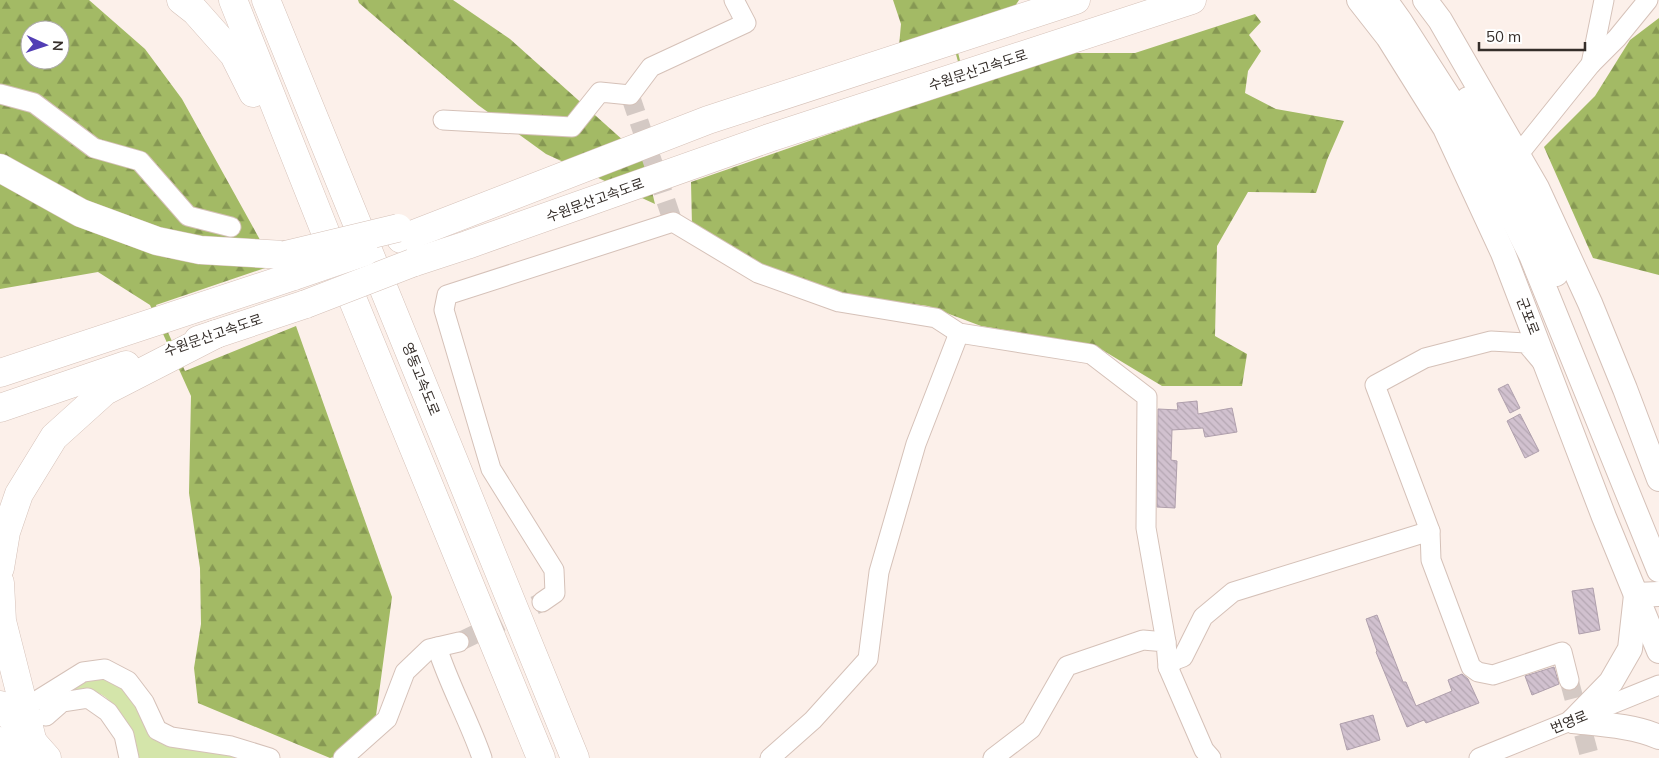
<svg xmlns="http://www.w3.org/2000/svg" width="1659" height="758" font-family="Mulish,'Noto Sans KR',sans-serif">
	<defs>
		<pattern id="forest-firs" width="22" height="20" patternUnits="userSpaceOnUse" patternTransform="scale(1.25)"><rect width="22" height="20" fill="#a3ba65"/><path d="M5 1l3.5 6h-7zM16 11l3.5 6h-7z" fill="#869853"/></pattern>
		<pattern id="building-back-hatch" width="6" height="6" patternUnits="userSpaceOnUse" patternTransform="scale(1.25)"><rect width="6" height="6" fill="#d1c1cf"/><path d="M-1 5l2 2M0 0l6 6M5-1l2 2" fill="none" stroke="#b4a6b2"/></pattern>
	</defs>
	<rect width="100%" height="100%" fill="#fcf0ea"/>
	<path fill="#d4e5aa" d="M102,677L121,681L148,722L251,758H138C133,737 119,701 98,693C86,688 71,692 59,694L80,680Z"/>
	<g fill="url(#forest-firs)" fill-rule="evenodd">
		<path d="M0,0H89L145,49L182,99L274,265L156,305L185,371L296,326L392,597L372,745L330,758L198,703L194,668L201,624L200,568L189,493L191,396L150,305L98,272L0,289ZM30,30H60V60H30Z"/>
		<path d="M358,0H453L510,39L644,159L655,204L546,154L478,105L359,3Z"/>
		<path d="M893,0H1019L1015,6L952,28L966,85L1065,53H1135L1255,14L1261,22L1249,35L1261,51L1248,71L1245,93L1276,109L1344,121L1327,160L1316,193L1248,192L1217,246L1215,336L1247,354L1242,386H1162L1094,345L981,326L928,306L841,295L761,264L692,226L691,182L965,87L949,29L899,46L901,24Z"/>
		<path d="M1659,18V275L1593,258L1544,147L1595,96L1630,40Z"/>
	</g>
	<g fill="url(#building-back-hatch)" stroke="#af9fac">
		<path d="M1508,384L1520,408L1510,413L1498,389Z"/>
		<path d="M1197,401L1198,414L1232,408L1237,432L1205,437L1203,428L1172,430L1171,460L1177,461L1175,508L1157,507L1158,409L1178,410L1177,403Z"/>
		<path d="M1520,414L1539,451L1525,458L1507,421Z"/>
		<path d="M1593,588L1600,630L1579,634L1572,591Z"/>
		<path d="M1377,615L1403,682H1406L1416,706L1452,691L1448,680L1462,674L1468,679L1479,703L1426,723L1424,720L1407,727L1376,652L1377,651L1366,619Z"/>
		<path d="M1554,667L1559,684L1532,695L1525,676Z"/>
		<path d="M1373,715L1380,740L1347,750L1340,724Z"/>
	</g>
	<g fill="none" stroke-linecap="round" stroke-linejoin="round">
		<g stroke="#d4c9c4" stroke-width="19" stroke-dasharray="19 9" stroke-linecap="butt">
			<path d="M630,95L673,222"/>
			<path d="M459,642L542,602"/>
			<path d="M1569,680L1590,758"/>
		</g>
		<g stroke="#d5c1b8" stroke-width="21">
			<g id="minor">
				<path d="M1591,64L1617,38L1648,0"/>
				<path d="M0,94L34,103L94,148L140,161L188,216L231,227"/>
				<path d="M443,120L572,127L600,92L630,95L651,67L746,23L734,0"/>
				<path d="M1518,155L1591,64L1604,0"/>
				<path d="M1542,362L1526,343L1491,341L1425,358L1375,385L1430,531L1431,560L1471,667L1478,672L1493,675L1562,652L1569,680"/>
				<path d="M542,602L555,593L554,570L491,469L444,310L447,295L673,222L758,273L839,302L936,318L959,333L1091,354L1147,397L1146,528L1166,642"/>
				<path d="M437,647C449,685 469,720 482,758"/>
				<path d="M1168,667L1175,660L1183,657L1203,617L1233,592L1430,531"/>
				<path d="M38,700L83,672L105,669L128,681L144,702L157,730L171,737L231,746L270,758"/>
				<path d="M46,716L62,702L88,698L108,712L124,735L129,758"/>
				<path d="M343,758L387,719L405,672L429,649L459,642"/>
				<path d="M770,758L813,720L868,659L879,572L916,444L959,333"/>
				<path d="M993,758L1031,729L1067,666L1143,640L1166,642L1168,667L1204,750L1211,758"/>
				<path d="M1479,758L1659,685"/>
			</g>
		</g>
		<g stroke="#d5c1b8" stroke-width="26">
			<g id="major">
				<path d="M1359,0L1388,37L1445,128L1503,253L1604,517L1659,651"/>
				<path d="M1385,0L1400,21L1459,113L1531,255L1659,570"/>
				<path d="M1425,0L1440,20L1537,188L1590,303L1625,389L1659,479"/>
				<path d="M1468,99C1502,155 1532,214 1556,274"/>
				<path d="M1573,721L1611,682L1630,649L1636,595L1659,594"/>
				<path d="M1573,721C1600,724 1635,726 1659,737"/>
			</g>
		</g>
		<g stroke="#d5c1b8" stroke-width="29">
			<g id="highway">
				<path d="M181,0L195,11L234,55L253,93"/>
				<path d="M233,0L334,254L541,758"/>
				<path d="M266,0L575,758"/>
				<path d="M0,168L81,213L157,241L200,250L285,255"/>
				<path d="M401,239L708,120L1076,0"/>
				<path d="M412,263L467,245L769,138L1192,0"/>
				<path d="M198,340L306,304"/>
				<path d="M0,373L294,276"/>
				<path d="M0,408L126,365"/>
				<path d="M0,568L6,532L19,494L54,437L105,391L216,334"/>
				<path d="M0,583L2,621L33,743"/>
				<path d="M0,705L47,758"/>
				<path d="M0,741L20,757"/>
			</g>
		</g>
		<use href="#minor" stroke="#fff" stroke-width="19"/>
		<use href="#major" stroke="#fff" stroke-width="24"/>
		<use href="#highway" stroke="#fff" stroke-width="28"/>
		<g stroke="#d5c1b8" stroke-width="29" stroke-linecap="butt">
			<g id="highway-bridge">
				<path d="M285,255L398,228"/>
				<path d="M294,276L364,252"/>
				<path d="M306,304L412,263"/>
			</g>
		</g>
		<use href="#highway-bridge" stroke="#fff" stroke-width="28"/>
	</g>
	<g text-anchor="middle" stroke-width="5" stroke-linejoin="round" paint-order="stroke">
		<g font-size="14" fill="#352e2a" stroke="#fff">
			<text transform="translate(978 70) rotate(-18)" y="5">수원문산고속도로</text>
			<text transform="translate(595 200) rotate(-20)" y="5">수원문산고속도로</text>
			<text transform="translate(1528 316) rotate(69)" y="5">군포로</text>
			<text transform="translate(213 335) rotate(-19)" y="5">수원문산고속도로</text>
			<text transform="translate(421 379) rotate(68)" y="5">영동고속도로</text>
			<text transform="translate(1569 722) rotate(-22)" y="5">번영로</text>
		</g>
	</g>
	<g transform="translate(45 45) rotate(93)"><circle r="24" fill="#ffffff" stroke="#aeabaa"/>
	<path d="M0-4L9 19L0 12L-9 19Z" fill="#523eb5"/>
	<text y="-8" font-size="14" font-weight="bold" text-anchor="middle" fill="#352e2a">N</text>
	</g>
	<path d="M1479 42v8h106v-8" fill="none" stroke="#352e2a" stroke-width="2.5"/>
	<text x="1486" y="42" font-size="15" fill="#352e2a" stroke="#ffffff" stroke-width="4" paint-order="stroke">50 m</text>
</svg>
